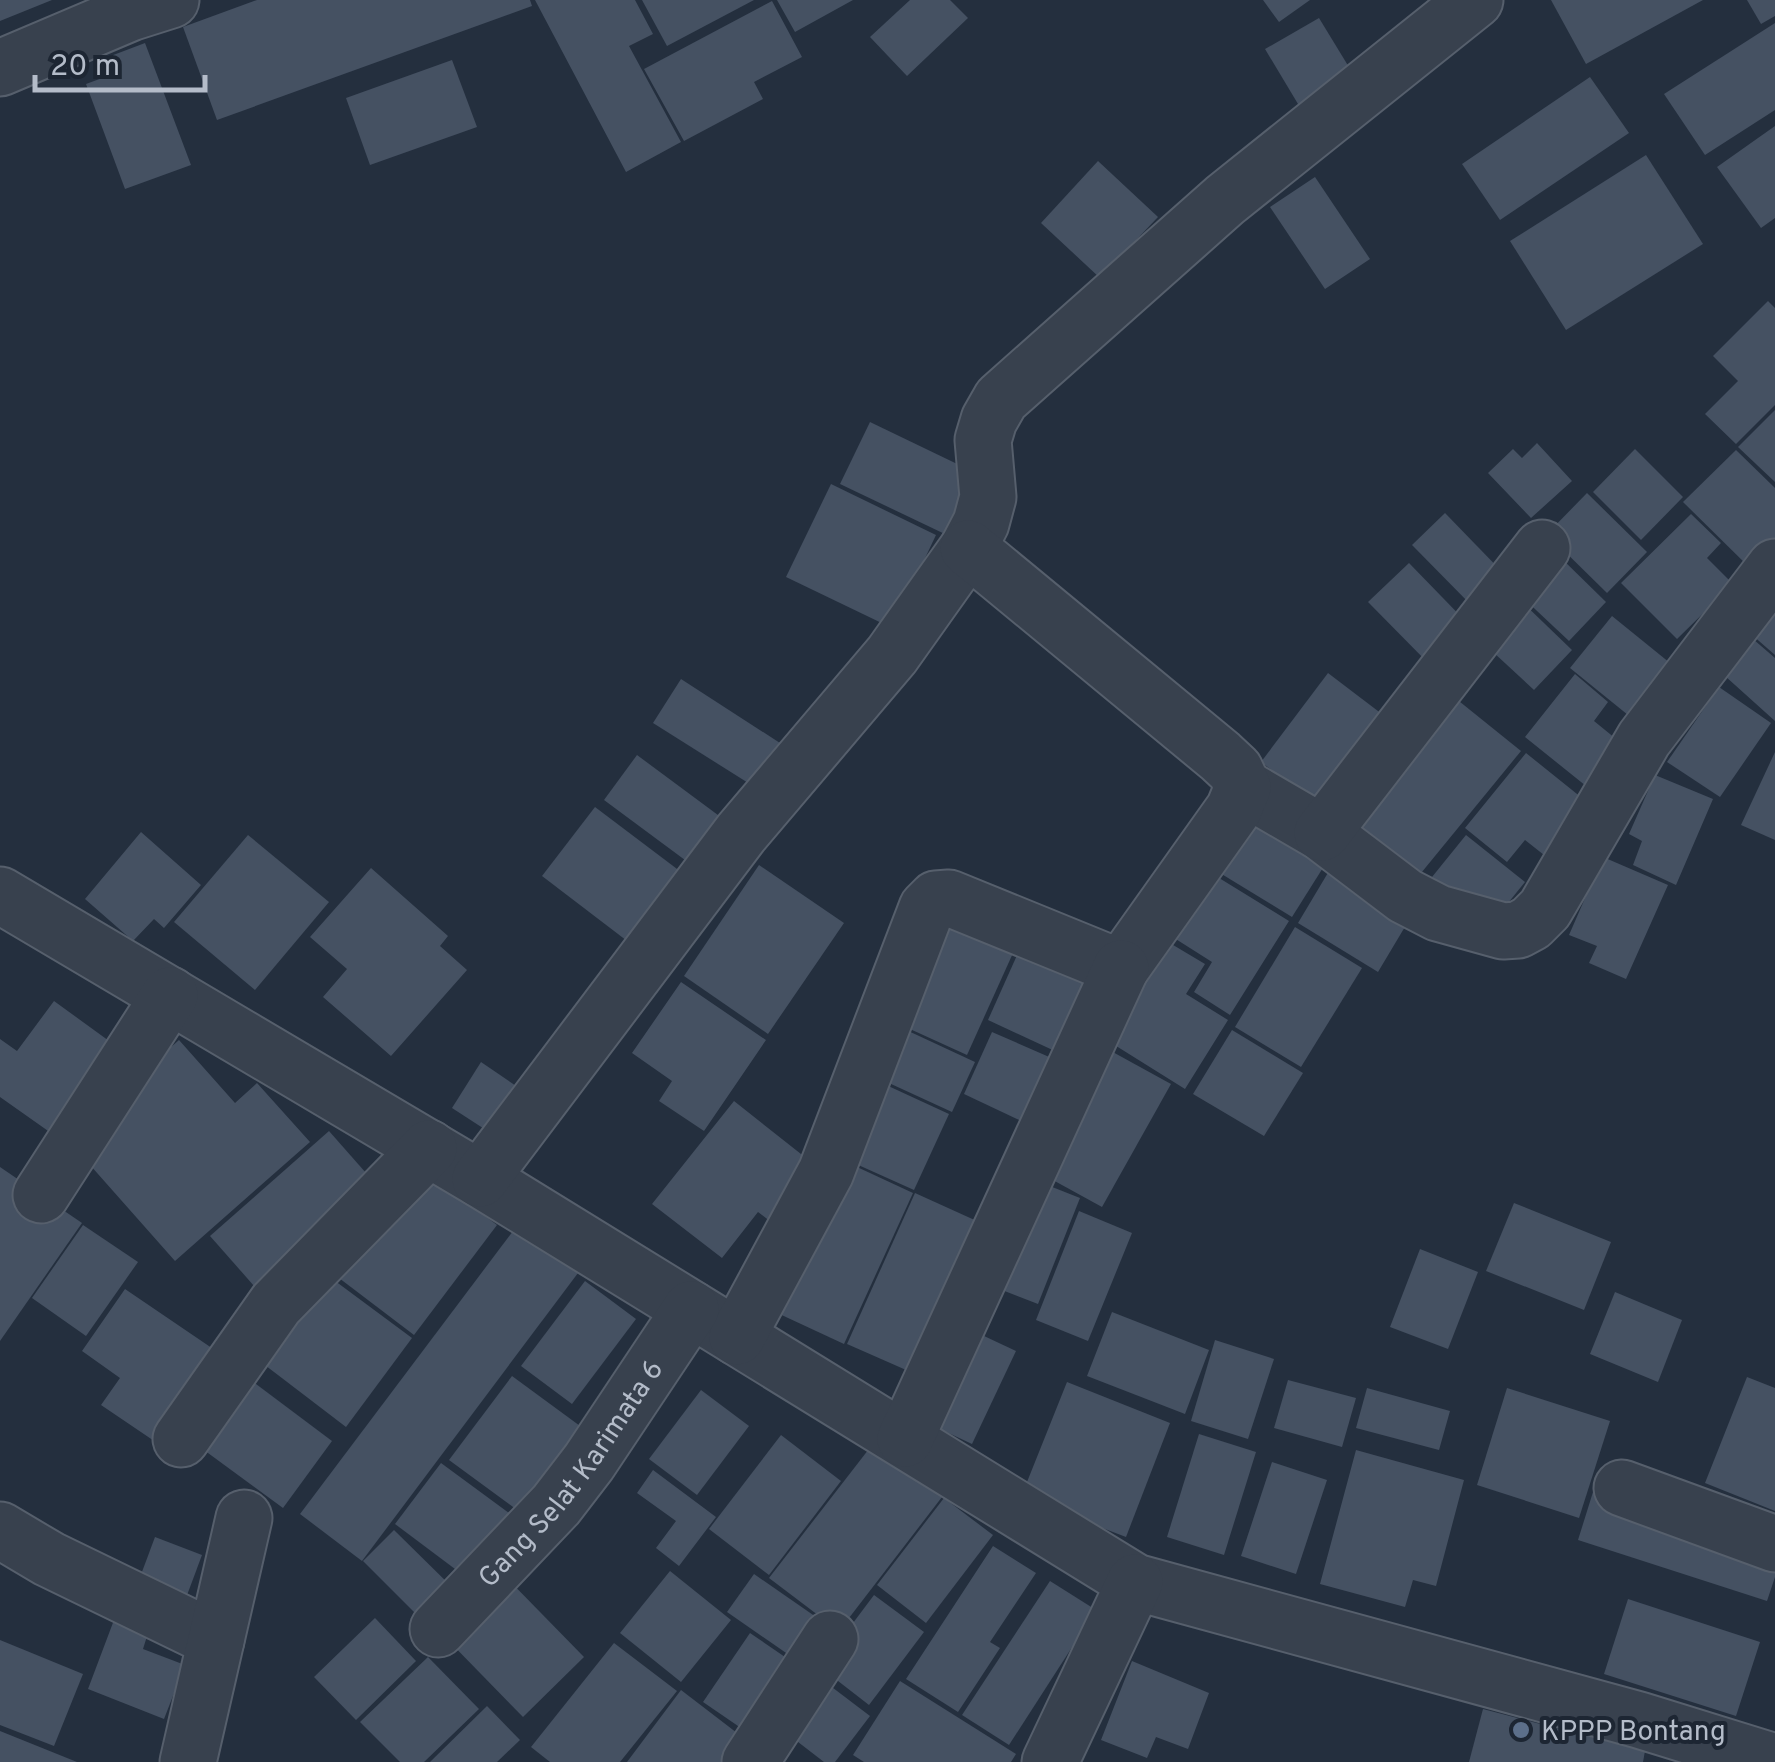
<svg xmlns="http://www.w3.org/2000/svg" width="1775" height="1762" font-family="Overpass,sans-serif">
	<rect width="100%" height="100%" fill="#242f3e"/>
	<g fill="#455162">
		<path d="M0,0H52L0,21Z"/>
		<path d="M257,0H530L532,6L217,120L183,27Z"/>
		<path d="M535,0H635L653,34L629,46L681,142L626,172Z"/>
		<path d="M642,0H754L667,46Z"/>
		<path d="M777,0H853L795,32Z"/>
		<path d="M910,0H950L968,18L907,76L870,37Z"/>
		<path d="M1263,0H1310L1279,22Z"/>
		<path d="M1551,0H1703L1586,64Z"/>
		<path d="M1747,0H1775V16L1761,24Z"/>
		<path d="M772,1L802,57L754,82L763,99L684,141L644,69Z"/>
		<path d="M1319,18L1355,77L1301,109L1265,49Z"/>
		<path d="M1775,23V110L1705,155L1664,94Z"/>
		<path d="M145,43L191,165L125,189L86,84L113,74L108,57Z"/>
		<path d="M452,60L477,127L370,165L346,98Z"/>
		<path d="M1590,77L1629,133L1500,220L1462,164Z"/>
		<path d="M1775,126V218L1761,228L1717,167Z"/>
		<path d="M1646,155L1703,244L1566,330L1510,241Z"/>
		<path d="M1098,161L1158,217L1100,278L1041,223Z"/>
		<path d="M1315,177L1370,259L1325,289L1270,207Z"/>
		<path d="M1768,301L1775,308V405L1736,444L1705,414L1738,381L1713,356Z"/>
		<path d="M1775,410V482L1738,447Z"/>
		<path d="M870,422L978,474L949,536L840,484Z"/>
		<path d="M1537,443L1572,481L1531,518L1488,473L1513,449L1522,458Z"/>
		<path d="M1635,449L1683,497L1641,540L1593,492Z"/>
		<path d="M1736,450L1775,488V546L1751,569L1683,502Z"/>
		<path d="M831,484L936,535L892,628L786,577Z"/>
		<path d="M1587,493L1647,552L1607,593L1547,534Z"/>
		<path d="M1445,513L1509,579L1476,610L1412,545Z"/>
		<path d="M1691,514L1721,543L1707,558L1733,584L1677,639L1621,583Z"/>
		<path d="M1557,554L1606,602L1569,641L1519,594Z"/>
		<path d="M1409,563L1475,631L1435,670L1368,602Z"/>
		<path d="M1775,591V655L1743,627Z"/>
		<path d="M1519,599L1572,650L1534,690L1480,640Z"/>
		<path d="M1612,616L1670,663L1628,715L1570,668Z"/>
		<path d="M1746,633L1775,658V721L1715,667Z"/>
		<path d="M1328,673L1395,724L1328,812L1261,762Z"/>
		<path d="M1575,674L1608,702L1594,721L1621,743L1586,786L1525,737Z"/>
		<path d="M681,679L780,743L753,786L653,723Z"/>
		<path d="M1719,687L1771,723L1720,797L1667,762Z"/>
		<path d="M1444,689L1521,751L1408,889L1332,826Z"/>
		<path d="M1775,752V840L1741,825Z"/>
		<path d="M1526,753L1587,802L1544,855L1525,840L1507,862L1465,828Z"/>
		<path d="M637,755L722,818L689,863L604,800Z"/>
		<path d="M1655,775L1713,799L1676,885L1633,865L1642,841L1629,834Z"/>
		<path d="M595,807L689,878L635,947L542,876Z"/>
		<path d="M1254,808L1331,855L1292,917L1215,870Z"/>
		<path d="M141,832L201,885L164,928L154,919L133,941L85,899Z"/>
		<path d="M248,835L329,902L255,990L174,922Z"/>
		<path d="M1466,835L1525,882L1491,924L1432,877Z"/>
		<path d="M1603,857L1668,885L1626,979L1589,963L1597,946L1569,935Z"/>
		<path d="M1335,861L1415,910L1378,972L1298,923Z"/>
		<path d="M759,865L844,923L768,1034L684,976Z"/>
		<path d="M371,868L448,936L440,946L467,970L391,1056L323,997L347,969L310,937Z"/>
		<path d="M1211,873L1289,921L1230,1015L1194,992L1212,962L1171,936Z"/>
		<path d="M939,907L1018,942L967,1055L888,1019Z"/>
		<path d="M1295,927L1362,968L1301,1067L1235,1027Z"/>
		<path d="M1026,935L1112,974L1072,1059L988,1020Z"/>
		<path d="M1158,936L1205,964L1186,994L1228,1020L1185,1089L1097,1034Z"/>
		<path d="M681,982L766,1040L704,1131L659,1101L672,1081L632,1053Z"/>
		<path d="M54,1001L116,1046L51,1133L0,1097V1039L17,1051Z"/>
		<path d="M889,1022L975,1062L952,1112L865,1072Z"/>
		<path d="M1232,1030L1303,1073L1264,1136L1193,1094Z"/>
		<path d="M992,1032L1063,1063L1034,1127L964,1094Z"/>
		<path d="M179,1040L235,1103L257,1083L310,1142L175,1261L67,1139Z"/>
		<path d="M1100,1045L1171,1084L1102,1207L1031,1168Z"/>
		<path d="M481,1062L519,1088L489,1132L452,1108Z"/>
		<path d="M871,1078L949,1114L914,1190L836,1155Z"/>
		<path d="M734,1101L820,1169L775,1225L758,1212L722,1258L652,1204Z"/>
		<path d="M329,1131L381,1190L262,1295L210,1236Z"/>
		<path d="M842,1160L913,1193L844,1344L773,1311Z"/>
		<path d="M0,1167L82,1223L0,1341Z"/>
		<path d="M421,1168L497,1225L414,1335L339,1278Z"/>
		<path d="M1032,1179L1080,1198L1038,1304L989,1285Z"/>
		<path d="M915,1193L990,1227L922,1377L847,1344Z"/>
		<path d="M1514,1203L1611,1242L1584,1310L1486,1271Z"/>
		<path d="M1079,1211L1132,1233L1088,1341L1036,1320Z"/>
		<path d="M83,1225L138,1262L86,1336L32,1298Z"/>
		<path d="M516,1227L578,1273L362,1561L300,1514Z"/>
		<path d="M1420,1249L1478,1272L1448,1349L1390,1327Z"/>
		<path d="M323,1272L412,1338L346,1427L257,1359Z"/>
		<path d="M585,1281L636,1319L572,1404L521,1366Z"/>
		<path d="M125,1289L228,1359L166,1449L101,1405L120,1378L82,1351Z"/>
		<path d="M1615,1292L1682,1320L1658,1382L1590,1354Z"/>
		<path d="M1112,1312L1209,1350L1185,1414L1087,1376Z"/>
		<path d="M967,1328L1016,1351L972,1444L923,1421Z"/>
		<path d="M1215,1340L1274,1359L1248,1439L1191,1421Z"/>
		<path d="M244,1375L332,1441L283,1508L193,1442Z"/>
		<path d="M512,1376L591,1434L528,1518L449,1460Z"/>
		<path d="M1747,1377L1775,1388V1511L1705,1483Z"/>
		<path d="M1288,1380L1356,1398L1342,1447L1274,1428Z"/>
		<path d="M1067,1382L1170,1423L1126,1537L1021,1497Z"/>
		<path d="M1367,1388L1450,1411L1439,1450L1356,1428Z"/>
		<path d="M1507,1388L1610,1421L1579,1518L1477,1485Z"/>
		<path d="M701,1390L749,1426L697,1495L649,1459Z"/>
		<path d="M1199,1434L1256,1452L1224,1555L1167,1537Z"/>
		<path d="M781,1435L841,1481L769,1575L709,1529Z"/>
		<path d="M872,1445L942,1497L839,1631L769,1578Z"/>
		<path d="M1356,1450L1464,1480L1436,1586L1413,1580L1405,1607L1320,1584Z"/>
		<path d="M1272,1462L1327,1480L1296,1574L1241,1556Z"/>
		<path d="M441,1463L513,1516L467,1578L395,1524Z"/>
		<path d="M653,1470L716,1517L679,1566L656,1548L676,1521L637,1493Z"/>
		<path d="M1593,1492L1775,1551V1577L1767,1601L1578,1540Z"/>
		<path d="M944,1498L993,1535L926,1623L877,1585Z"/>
		<path d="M394,1530L462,1597L430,1628L363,1561Z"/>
		<path d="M155,1537L202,1555L180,1614L133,1596Z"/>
		<path d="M993,1546L1036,1573L990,1642L1000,1648L958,1712L906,1679Z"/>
		<path d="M670,1571L731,1620L681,1682L620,1633Z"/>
		<path d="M502,1573L584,1657L523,1717L441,1633Z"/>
		<path d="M754,1574L829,1626L802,1664L727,1612Z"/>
		<path d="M1050,1581L1096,1610L1009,1745L962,1715Z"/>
		<path d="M874,1595L924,1632L869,1705L820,1667Z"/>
		<path d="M1628,1599L1760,1642L1736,1716L1604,1674Z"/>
		<path d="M375,1618L416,1661L356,1720L314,1677Z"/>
		<path d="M114,1620L148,1633L143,1649L185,1665L164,1719L88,1689Z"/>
		<path d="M750,1633L804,1670L757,1739L703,1702Z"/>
		<path d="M0,1640L83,1674L54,1746L0,1725Z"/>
		<path d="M614,1643L677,1691L620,1762H550L531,1747Z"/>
		<path d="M428,1657L479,1709L424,1762H400L360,1722Z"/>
		<path d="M1132,1661L1209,1693L1188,1749L1156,1737L1147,1758L1101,1740Z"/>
		<path d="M816,1675L870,1716L835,1762H824L776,1725Z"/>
		<path d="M900,1681L1016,1754L1011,1762H864L853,1755Z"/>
		<path d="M681,1690L754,1746L742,1762H627Z"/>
		<path d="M487,1706L520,1740L497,1762H430Z"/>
		<path d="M1483,1709L1645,1751L1643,1762H1469Z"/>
		<path d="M0,1731L77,1762H0Z"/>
	</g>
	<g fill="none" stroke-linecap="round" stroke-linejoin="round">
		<g stroke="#565f6c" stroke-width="59">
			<g id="minor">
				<path d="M0,68L130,13L171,0"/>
				<path d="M1243,787L1322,833L1405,896L1438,913L1503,931L1518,930L1531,923L1545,909L1644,739L1775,567"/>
				<path d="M1322,833L1542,548"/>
				<path d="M0,895L480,1179L1135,1582L1639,1720L1775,1762"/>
				<path d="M480,1179L741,833L892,655L968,548L981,523L988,497L983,440L989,420L1001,399L1225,200L1475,0"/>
				<path d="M41,1195L170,995"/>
				<path d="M737,1337L826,1172L927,908L936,899L949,898L1121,968L1234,809L1243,787L1235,770L1220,756L968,548"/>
				<path d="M181,1439L276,1304L429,1148"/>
				<path d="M905,1439L1121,968"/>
				<path d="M1622,1488L1775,1544"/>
				<path d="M0,1530L49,1559L216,1640"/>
				<path id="s1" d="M438,1629L556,1505L589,1462L691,1309"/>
				<path d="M188,1762L244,1518"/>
				<path d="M750,1762L830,1639"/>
				<path d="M1050,1762L1135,1582"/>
			</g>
		</g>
		<use href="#minor" stroke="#38414e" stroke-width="55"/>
	</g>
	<circle fill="#5c6f8a" stroke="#1d2633" stroke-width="4" cx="1521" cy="1730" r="10"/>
	<g text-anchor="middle" stroke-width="8" stroke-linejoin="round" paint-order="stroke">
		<g font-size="28" fill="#b4bcc9" stroke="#1d2633">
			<text dy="10" stroke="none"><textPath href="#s1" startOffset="205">Gang Selat Karimata 6</textPath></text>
		</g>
		<g font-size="28" fill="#b4bcc9" stroke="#1d2633" text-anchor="start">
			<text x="1541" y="1740">KPPP Bontang</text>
		</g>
	</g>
	<path d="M35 75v15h170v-15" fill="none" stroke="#b4bcc9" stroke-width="5"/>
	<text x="50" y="75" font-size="30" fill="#b4bcc9" stroke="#1d2633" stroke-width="8" paint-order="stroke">20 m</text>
</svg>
